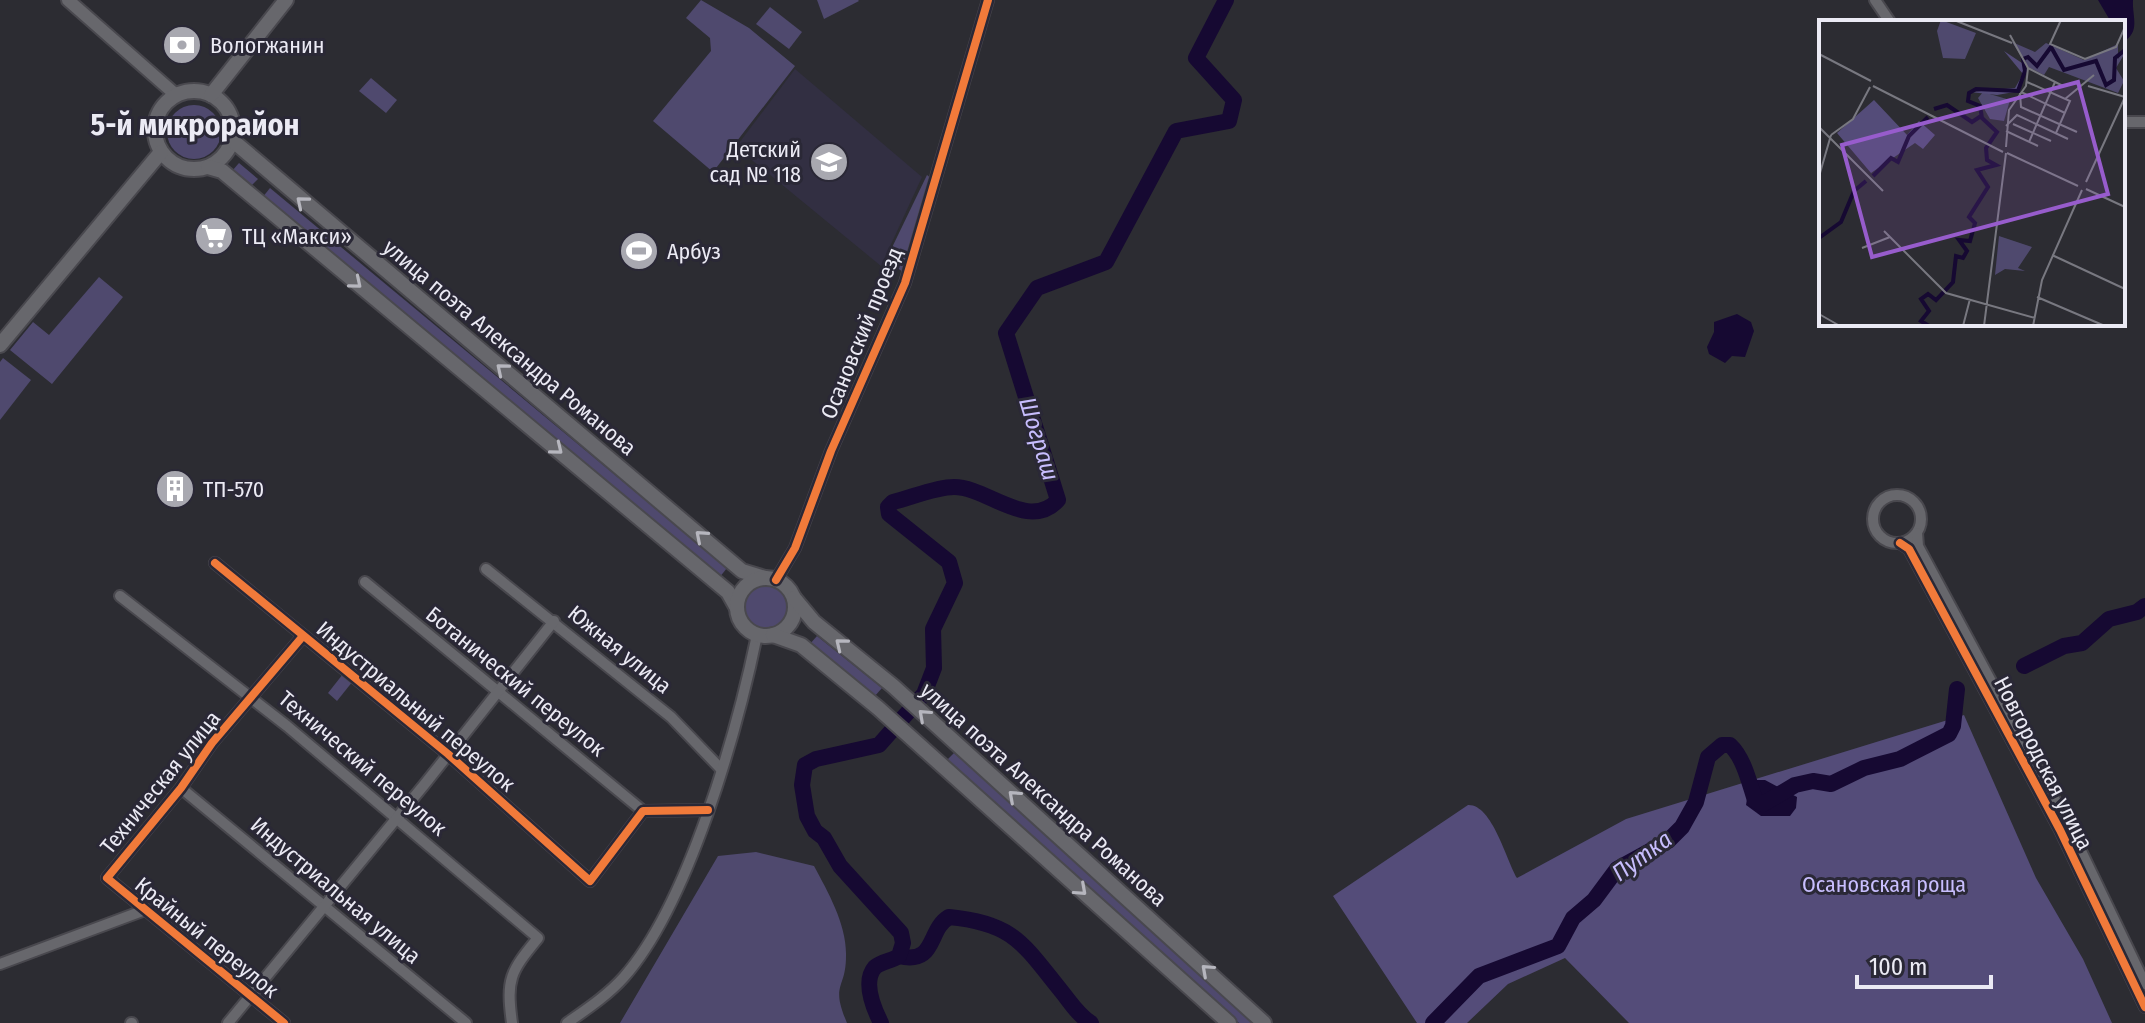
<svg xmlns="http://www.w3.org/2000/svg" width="2145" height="1023" font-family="'Fira Sans Condensed',sans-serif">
	<rect width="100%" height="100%" fill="#2c2c32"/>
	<path fill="#322f42" d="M795,69L922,177L881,266L736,147Z"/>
	<g fill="#4f496e">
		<path d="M701,0L749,28L795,66L713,172L653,121L711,51L710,38L686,18Z"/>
		<path d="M817,0H858L859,1L824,19Z"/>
		<path d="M770,7L802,32L789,49L756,24Z"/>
		<path d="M371,78L397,100L386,113L359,91Z"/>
		<circle cx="194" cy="132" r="27"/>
		<path d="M239,163L258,179L250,187L232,171Z"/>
		<path d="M927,175L932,179L903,272L886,260Z"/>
		<path d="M270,188L727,568L719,578L262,198Z"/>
		<path d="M99,277L123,297L52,384L10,350L33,322L49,335Z"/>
		<path d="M3,358L31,380L0,420V362Z"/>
		<circle cx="766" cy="607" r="21"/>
		<path d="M817,636L882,688L874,697L809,645Z"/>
		<path d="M343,674L353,681L337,701L328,693Z"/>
		<path d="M954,753L1256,1023H1239L946,761Z"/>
		<path d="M756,852L814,866C828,892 847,925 846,956C846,990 830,983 847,1023H620L718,856Z"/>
	</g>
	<path fill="#544c79" d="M1964,715L2036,878L2083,959L2112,1023H1629L1565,958L1508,984L1467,1023H1417L1333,896L1468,805C1492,804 1506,859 1517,878L1626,819Z"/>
	<g fill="#160932">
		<path d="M2098,0H2133C2132,17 2141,32 2123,42V22H2111Z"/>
		<path d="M1737,314L1751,322L1754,331L1745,357L1732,356L1725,363L1709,354L1707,347L1714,332V322Z"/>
		<path d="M1756,780H1765L1797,797L1796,808L1790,816H1761L1746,805L1749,787Z"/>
	</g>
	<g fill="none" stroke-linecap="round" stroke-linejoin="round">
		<g stroke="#160932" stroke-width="16">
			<path d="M2024,666L2064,646L2082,643L2109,619L2137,612L2145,606"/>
			<path d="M899,956C937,965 927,930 949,917C1014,923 1023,944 1062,992C1071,1003 1078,1015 1091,1023"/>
			<path d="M881,1023C874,1009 862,982 875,967C882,961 892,961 899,956L903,943L901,933L840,866L824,838L815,831L807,816L802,785L805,765L816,759L879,745L924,694L934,668L933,629L955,583L949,562L889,514L888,507L893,502C911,498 935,487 954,487C987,487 1029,532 1058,500L1006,333L1037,288L1106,262L1176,131L1229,121L1234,100L1196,58L1226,0"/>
			<path d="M1433,1023L1479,976L1558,946L1573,918L1594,900L1617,869L1668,841L1682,827L1696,802L1708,757L1722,745H1730C1744,758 1749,782 1755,800L1763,804L1795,785L1813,781L1831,784L1864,768L1900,759L1949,734L1953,726L1957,689"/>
		</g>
		<g stroke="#49484e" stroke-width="14">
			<g id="minor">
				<path d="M1875,0L1890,22"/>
				<path d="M2123,122H2145"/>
				<circle cx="1897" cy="519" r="24"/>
				<path d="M1917,533L1918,546L2069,826L2145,984"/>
				<path d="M1900,543L1909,549L2060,830L2145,1007"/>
				<path d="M215,563L448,754L590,881L643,811L708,810"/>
				<path d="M486,569L671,717L721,769"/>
				<path d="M776,580L795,548L831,451L905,283L988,0"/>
				<path d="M365,582L643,811"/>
				<path d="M120,596L287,726L538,938C510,972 506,979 512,1023"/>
				<path d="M181,788L466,1023"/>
				<path d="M0,964L145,910"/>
				<path d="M131,1023H132"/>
				<path d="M228,1023L424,785L554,621"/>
				<path d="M284,1023L107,878L181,788L212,743L303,636"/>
				<path d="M567,1023C587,1009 608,995 624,977C689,903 737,731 757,635"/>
			</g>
		</g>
		<g stroke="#49484e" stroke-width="16">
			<path id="tertiary" d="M68,0L176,95"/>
		</g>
		<g stroke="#49484e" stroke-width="18">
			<g id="secondary">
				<circle cx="194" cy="130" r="39"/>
				<path d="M211,95L286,0"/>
				<path d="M232,140L742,571L765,578"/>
				<path d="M208,167L222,171L728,592L737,608"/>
				<path d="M0,345L161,152"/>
				<circle cx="766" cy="607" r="29"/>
				<path d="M794,598L814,622L893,686L1264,1023"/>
				<path d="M773,635L801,645L878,708L1229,1023"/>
			</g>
		</g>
		<use href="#minor" stroke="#67676c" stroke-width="10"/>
		<use href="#tertiary" stroke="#67676c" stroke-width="12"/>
		<use href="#secondary" stroke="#67676c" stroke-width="14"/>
		<g stroke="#2a2836" stroke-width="13">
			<g id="cycleway">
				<path d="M1900,543L1909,549L2060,830L2145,1007"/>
				<path d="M215,563L448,754L590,881L643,811L708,810"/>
				<path d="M776,580L795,548L831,451L905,283L988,0"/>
				<path d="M284,1023L107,878L181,788L212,743L303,636"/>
			</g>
		</g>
		<use href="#cycleway" stroke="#f17a3a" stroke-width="8"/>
	</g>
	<defs><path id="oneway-chevron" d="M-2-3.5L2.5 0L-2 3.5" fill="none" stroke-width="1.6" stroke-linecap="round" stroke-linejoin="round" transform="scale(2)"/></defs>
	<g stroke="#b6b6be">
		<use href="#oneway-chevron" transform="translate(302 202) rotate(-140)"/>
		<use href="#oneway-chevron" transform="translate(356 283) rotate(40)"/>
		<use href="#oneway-chevron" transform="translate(502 369) rotate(-140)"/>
		<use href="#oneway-chevron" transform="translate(557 449) rotate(39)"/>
		<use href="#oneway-chevron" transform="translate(701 536) rotate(-139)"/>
		<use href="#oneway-chevron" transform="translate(841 644) rotate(-141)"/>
		<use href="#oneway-chevron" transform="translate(924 715) rotate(-138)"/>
		<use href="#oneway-chevron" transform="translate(1014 796) rotate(-138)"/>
		<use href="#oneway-chevron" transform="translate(1081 890) rotate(42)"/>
		<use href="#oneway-chevron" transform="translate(1207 970) rotate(-138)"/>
	</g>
	<defs>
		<g id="bank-disc" transform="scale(2)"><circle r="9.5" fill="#a8a8b0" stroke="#2a2836"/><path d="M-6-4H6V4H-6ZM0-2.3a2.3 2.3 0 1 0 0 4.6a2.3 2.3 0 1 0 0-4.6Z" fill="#fff"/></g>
		<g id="school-disc" transform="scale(2)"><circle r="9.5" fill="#a8a8b0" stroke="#2a2836"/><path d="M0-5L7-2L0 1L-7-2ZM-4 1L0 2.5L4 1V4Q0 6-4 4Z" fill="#fff"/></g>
		<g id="supermarket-disc" transform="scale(2)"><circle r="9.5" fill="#a8a8b0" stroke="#2a2836"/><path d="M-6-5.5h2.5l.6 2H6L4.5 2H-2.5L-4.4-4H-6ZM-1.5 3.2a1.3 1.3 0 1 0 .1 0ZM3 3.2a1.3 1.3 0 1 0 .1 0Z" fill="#fff"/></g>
		<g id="stadium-disc" transform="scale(2)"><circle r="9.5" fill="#a8a8b0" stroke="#2a2836"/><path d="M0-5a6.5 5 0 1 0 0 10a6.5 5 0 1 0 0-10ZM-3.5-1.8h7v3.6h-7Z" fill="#fff"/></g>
		<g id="building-disc" transform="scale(2)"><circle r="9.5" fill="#a8a8b0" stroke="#2a2836"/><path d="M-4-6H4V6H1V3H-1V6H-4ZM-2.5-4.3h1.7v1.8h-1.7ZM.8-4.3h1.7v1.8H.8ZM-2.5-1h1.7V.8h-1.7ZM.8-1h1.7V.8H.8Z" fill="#fff"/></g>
	</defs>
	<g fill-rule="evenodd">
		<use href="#bank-disc" x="182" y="45"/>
		<use href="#school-disc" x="829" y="162"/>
		<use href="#supermarket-disc" x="214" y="236"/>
		<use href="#stadium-disc" x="639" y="251"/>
		<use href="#building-disc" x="175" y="489"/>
	</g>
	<g text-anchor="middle" stroke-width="6" stroke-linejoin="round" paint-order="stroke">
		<g font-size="22" fill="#ebeaf4" stroke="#2a2836" text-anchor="start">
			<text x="210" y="53">Вологжанин</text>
			<text x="801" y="157" text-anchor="end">Детский<tspan x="801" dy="25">сад № 118</tspan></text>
			<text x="242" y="244">ТЦ «Макси»</text>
			<text x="667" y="259">Арбуз</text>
			<text x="203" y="497">ТП-570</text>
		</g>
		<g font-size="22" fill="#ebeaf4" stroke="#2a2836">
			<text transform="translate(861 333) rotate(-68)" y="8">Осановский проезд</text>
			<text transform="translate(510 347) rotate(40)" y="8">улица поэта Александра Романова</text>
			<text transform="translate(620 649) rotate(39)" y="8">Южная улица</text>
			<text transform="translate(516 681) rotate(39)" y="8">Ботанический переулок</text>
			<text transform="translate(416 706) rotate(40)" y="8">Индустриальный переулок</text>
			<text transform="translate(363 763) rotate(40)" y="8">Технический переулок</text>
			<text transform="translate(2044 763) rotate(63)" y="8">Новгородская улица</text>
			<text transform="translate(160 782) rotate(-51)" y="8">Техническая улица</text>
			<text transform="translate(1044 794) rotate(42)" y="8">улица поэта Александра Романова</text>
			<text transform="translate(336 890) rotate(40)" y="8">Индустриальная улица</text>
			<text transform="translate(207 937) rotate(39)" y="8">Крайный переулок</text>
		</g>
		<g font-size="22" fill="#c8befe" stroke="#2a2836">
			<text x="1884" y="892">Осановская роща</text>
		</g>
		<g font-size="24" font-style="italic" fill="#c7bdfd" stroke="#2a2836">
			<text transform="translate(1039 439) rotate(73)" y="8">Шограш</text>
			<text transform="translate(1642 856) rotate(-36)" y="8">Путка</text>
		</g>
		<g font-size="30" font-weight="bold" fill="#ebeaf4" stroke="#2a2836">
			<text x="195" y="135">5-й микрорайон</text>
		</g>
	</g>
	<g transform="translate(1819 20)">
		<rect width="306" height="306" fill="#2c2c32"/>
		<path d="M122,0L157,13L146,39L124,38L118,11ZM193,22L216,32L227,23L265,40L299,24V39L303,33H306L297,48L305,61L299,73L230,47L225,55L209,47ZM164,72L191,80L185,101L171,99L159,78ZM180,216L213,227L199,248L206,251L186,249L176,255Z" fill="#4f496e"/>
		<path d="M185,31L206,45L201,71L178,75L151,72L196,68L204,54ZM55,80L88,115L100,101L116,115L104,129L96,123L52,153L18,113Z" fill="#544c79"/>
		<path fill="none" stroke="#160932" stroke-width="4" d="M115,89L128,85L153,102L162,96M54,156L72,138L79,142L90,116L109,97M0,218L22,202L35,171L47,161M110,306L102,301L110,291L102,279L109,274L117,280L134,262L137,236L144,238L148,231L140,220L151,221L156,203L150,197L169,167L158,150L177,145L168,140L167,128L178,112L163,98L161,86L149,81L150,73L157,69L199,71L206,51L204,39L209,37L218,46L232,27L245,50L277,41L287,65L295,60L296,38L306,30"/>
		<path fill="none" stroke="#787880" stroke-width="2" d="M135,0L193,23M242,0L231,24L266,39L297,27L306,7M0,34L52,61M209,48L244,66M208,62L251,81L237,113M54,66L184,132M269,66L306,77M202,72L246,93M201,73L202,87L258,112M246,79L275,55M194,104L232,121M187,106L198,95L249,119M0,107L64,171M187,111L219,126M12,115L34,99L51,67M210,122L236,62M187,127L190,90L207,66L209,48L191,15M188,133L259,166M1,153L12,115M267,162L306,77M267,169L306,187M65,211L127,273L216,298M43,228L71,217M233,235L306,269M218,277L286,306M0,294L21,306M144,306L151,279M165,306L187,133M214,306L223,260L263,170"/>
		<path fill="#975ccc" fill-opacity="0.15" stroke="#975ccc" stroke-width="4" d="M259,62L289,174L53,237L23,125Z"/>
		<rect width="306" height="306" fill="none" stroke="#ebeaf4" stroke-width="4"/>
	</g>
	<path d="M1857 975v12h134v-12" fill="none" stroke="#ebeaf4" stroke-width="4"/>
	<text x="1869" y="975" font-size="24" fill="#ebeaf4" stroke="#2a2836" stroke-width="6" paint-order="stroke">100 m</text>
</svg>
